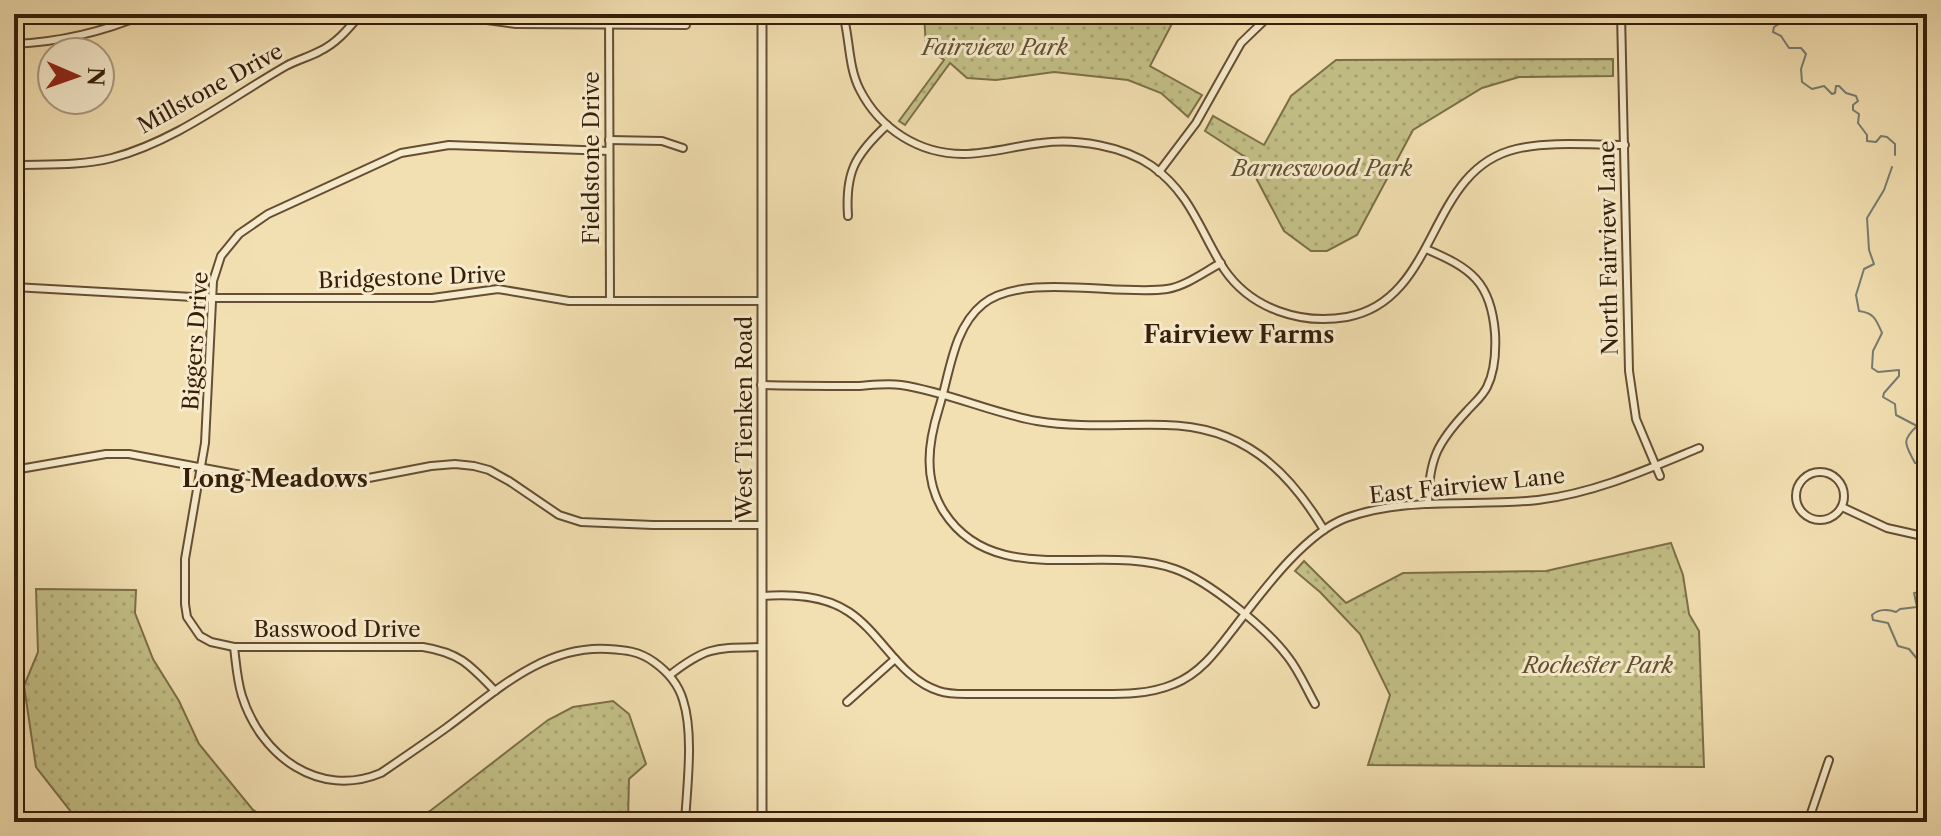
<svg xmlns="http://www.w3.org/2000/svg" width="1941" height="836" font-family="'Libre Caslon Text',serif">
	<defs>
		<pattern id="green-dots" width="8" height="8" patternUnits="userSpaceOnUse" patternTransform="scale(2)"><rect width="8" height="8" fill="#c3c087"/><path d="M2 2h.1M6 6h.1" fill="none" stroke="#a8a573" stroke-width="1.8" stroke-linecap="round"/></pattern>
	</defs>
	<rect width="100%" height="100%" fill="#f3e0b2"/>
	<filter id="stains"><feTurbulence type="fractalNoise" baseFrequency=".0025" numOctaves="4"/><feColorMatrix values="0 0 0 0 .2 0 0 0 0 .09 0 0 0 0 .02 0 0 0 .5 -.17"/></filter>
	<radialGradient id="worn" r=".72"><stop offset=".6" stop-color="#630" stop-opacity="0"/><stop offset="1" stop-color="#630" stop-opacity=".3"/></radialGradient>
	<g fill="url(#green-dots)" stroke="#7c6f48" stroke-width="2">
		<path d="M924,14H1177L1150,66L1202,95L1188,117L1161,93L1128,80L1054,72L996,80L967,78L950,63L905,125L899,121L944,60L926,47Z"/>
		<path d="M1613,59V76L1519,77L1482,88L1413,130L1357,235L1327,251H1311L1284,231L1245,157L1205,131L1213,116L1264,145L1291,96L1336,60Z"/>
		<path d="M1671,543L1683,575L1689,614L1699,631L1704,767L1368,765L1390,695L1360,634L1320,592L1295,571L1304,561L1346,603L1403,573L1546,571Z"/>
		<path d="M36,589L136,590L135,613L153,659L179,701L199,744L253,810L275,822H79L36,767L24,686L38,652Z"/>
		<path d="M613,701L629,714L646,764L629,779L628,822H410L430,811L548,720L573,707Z"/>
	</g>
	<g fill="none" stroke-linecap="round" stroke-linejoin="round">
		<g stroke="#767c73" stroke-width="2">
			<path d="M1779,14L1782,22L1774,27L1773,32L1781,36L1789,48H1801L1806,54L1801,69L1802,82L1812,89L1824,86L1832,94L1835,93L1836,86H1839L1846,93L1856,96L1858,101L1853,105V110L1859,114L1858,123L1867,135V141L1876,142L1881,136L1887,137L1895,144V155"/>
			<path d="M1892,167L1884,190L1867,218L1869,250L1874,264L1864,269L1856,295L1859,311C1874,313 1876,319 1882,333L1873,351L1872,368L1878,372L1899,370V376L1884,393L1883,397L1895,404L1896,415L1917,426C1901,441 1905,444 1915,463L1927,462"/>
			<path d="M1927,577V585"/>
			<path d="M1927,591L1914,593L1917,607L1900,609L1896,612C1888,609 1878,609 1872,615L1873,620L1888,623L1898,646L1909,649L1918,660L1927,661"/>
		</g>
		<g stroke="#654e34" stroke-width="10">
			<g id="minor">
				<path d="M444,14L516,24L686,25"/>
				<path d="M609,14L610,301"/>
				<path d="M843,14C850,39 848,67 860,90C880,129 919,154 963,154C989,154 1015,146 1041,143C1076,138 1123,146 1152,166C1191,194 1200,231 1224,269C1251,309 1301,325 1347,317C1440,300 1426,170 1516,149C1550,141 1590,145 1625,145"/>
				<path d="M1621,14L1629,371L1636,419L1660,476"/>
				<path d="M14,44C59,42 103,32 145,14"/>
				<path d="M609,140L662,141L683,148"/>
				<path d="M14,165C46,164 81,166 112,158C176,141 230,98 286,66C297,60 309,57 320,51C337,43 349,28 361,14"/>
				<path d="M1159,172L1196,123L1241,43L1271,14"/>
				<path d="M848,216C845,172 855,155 887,125"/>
				<path d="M1426,249C1471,268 1491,282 1495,333C1496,351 1495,371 1487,387C1482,397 1474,403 1467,411C1437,443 1429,459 1428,504"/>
				<path d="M1221,263C1204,272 1186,286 1167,289C1118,296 1022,272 983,304C953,328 950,373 939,408C928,443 923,479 944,512C995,591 1100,542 1175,569C1209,581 1266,628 1288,657C1299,671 1306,688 1315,704"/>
				<path d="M14,287L211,298H432L498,289L569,301H762"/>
				<path d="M761,385C794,386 826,386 859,386C873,385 888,383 901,385C948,392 991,413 1037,421C1079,428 1122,424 1165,425C1241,426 1287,468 1324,530"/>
				<path d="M14,470L106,454H129L241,475L306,482L353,481L431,466L455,464L474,466L489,470L509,481L559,515L581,522L653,525H762"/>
				<circle cx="1820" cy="496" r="24"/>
				<path d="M1842,507L1887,528L1927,537"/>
				<path d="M762,596C791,594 824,595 849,612C882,634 900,679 939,691C951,695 964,694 975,694C1012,694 1048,694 1084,694C1114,694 1146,696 1174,684C1199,674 1215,653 1231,632C1259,596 1303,534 1346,518C1407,496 1474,507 1538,500C1595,493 1646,470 1699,448"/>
				<path d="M234,647C236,663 237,680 242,696C261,756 319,799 381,773C403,758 425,743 446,728C495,692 543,645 608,649C625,650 639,651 654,662C668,672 678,683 683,700C694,734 687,786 685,822"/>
				<path d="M670,675C707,646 716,648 762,647"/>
				<path d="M495,691C470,665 460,653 423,647H234L211,642L200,636L187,617L185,604V559L205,443L213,281L221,256L239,234L268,214L401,153L449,145L609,151"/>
				<path d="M847,702L895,659"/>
				<path d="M1808,822L1829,760"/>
			</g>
		</g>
		<g stroke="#654e34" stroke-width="11">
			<path id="tertiary" d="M762,822V14"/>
		</g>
		<use href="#minor" stroke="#f7ebcd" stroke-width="6"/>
		<use href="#tertiary" stroke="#f7ebcd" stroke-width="7"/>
	</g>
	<g text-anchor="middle" stroke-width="6" stroke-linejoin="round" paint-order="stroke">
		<g font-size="22" font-style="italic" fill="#604f30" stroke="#f7ebcd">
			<text x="995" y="55">Fairview Park</text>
			<text x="1322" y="176">Barneswood Park</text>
			<text x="1598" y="673">Rochester Park</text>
		</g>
		<g font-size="22" fill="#361e0a" stroke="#f7ebcd">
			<text transform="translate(210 88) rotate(-29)" y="8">Millstone Drive</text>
			<text transform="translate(591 158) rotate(-90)" y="8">Fieldstone Drive</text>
			<text transform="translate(1608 248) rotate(-91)" y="8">North Fairview Lane</text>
			<text transform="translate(412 277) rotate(-2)" y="8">Bridgestone Drive</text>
			<text transform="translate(195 341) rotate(-86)" y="8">Biggers Drive</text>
			<text transform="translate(744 418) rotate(-90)" y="8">West Tienken Road</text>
			<text transform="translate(1467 485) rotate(-6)" y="8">East Fairview Lane</text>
			<text x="337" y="637">Basswood Drive</text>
		</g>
		<g font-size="24" font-weight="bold" fill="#361e0a" stroke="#f7ebcd">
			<text x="1239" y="343">Fairview Farms</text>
			<text x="275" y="487">Long Meadows</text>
		</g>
	</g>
	<rect width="1941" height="836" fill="none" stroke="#f3e0b2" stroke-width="48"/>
	<rect x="16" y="16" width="1909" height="804" fill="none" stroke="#361e0a" stroke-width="4"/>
	<rect x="24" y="24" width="1893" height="788" fill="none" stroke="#361e0a" stroke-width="2"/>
	<g transform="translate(76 76) rotate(92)"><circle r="38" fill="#f7ebcd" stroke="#aa997f" stroke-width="2"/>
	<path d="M0-6L14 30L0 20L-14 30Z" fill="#8f2418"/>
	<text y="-12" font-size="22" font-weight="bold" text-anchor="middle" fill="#361e0a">N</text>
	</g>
	<rect width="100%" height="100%" filter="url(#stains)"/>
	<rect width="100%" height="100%" fill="url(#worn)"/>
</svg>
